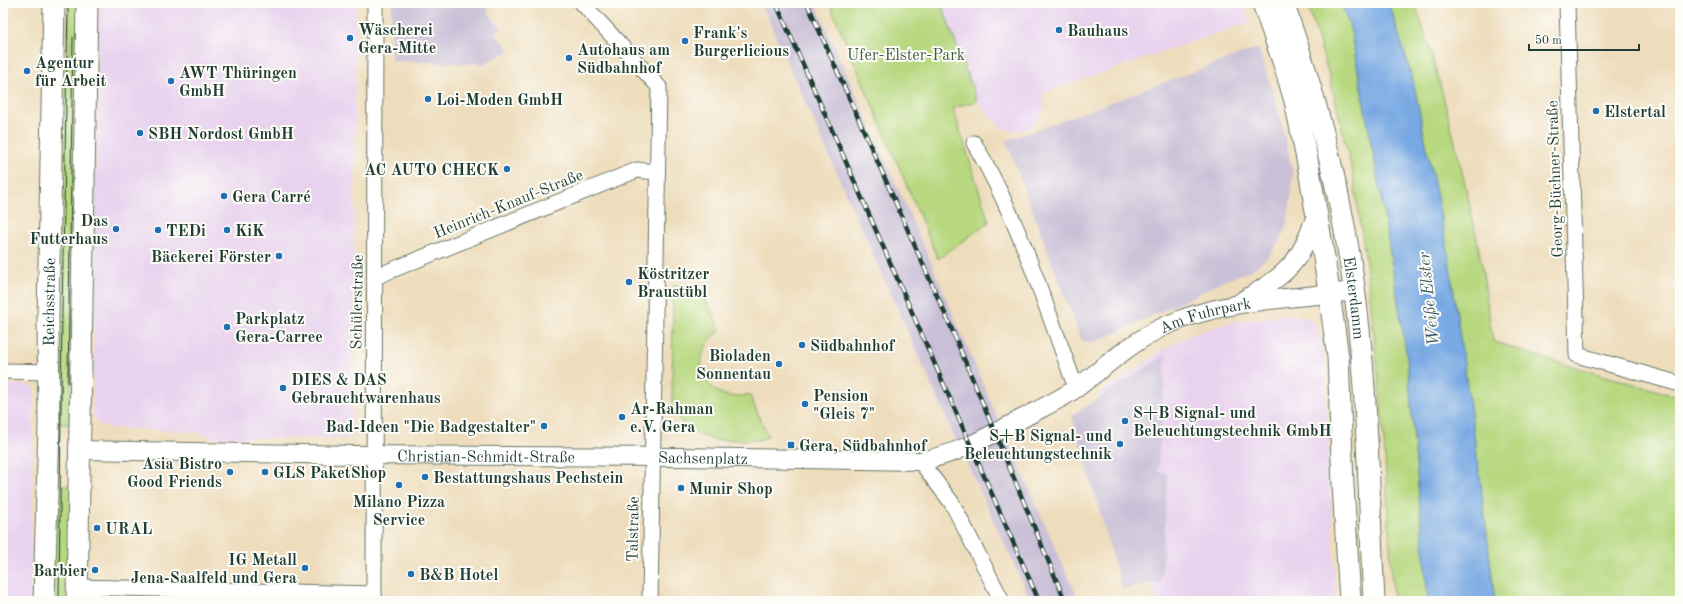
<svg xmlns="http://www.w3.org/2000/svg" width="1683" height="604" font-family="'Old Standard TT',serif">
	<rect width="100%" height="100%" fill="#fdfcf7"/>
	<filter id="ink" filterUnits="userSpaceOnUse"><feTurbulence type="fractalNoise" baseFrequency=".025" numOctaves="2"/><feDisplacementMap in="SourceGraphic" scale="8" xChannelSelector="R" yChannelSelector="G"/><feConvolveMatrix kernelMatrix="1 2 1 2 8 2 1 2 1" color-interpolation-filters="sRGB"/></filter>
	<filter id="wash" filterUnits="userSpaceOnUse"><feTurbulence type="fractalNoise" baseFrequency=".012" numOctaves="4" result="noise"/><feDisplacementMap in="SourceGraphic" scale="16" xChannelSelector="R" yChannelSelector="G"/><feGaussianBlur stdDeviation="0.9" result="paint"/><feColorMatrix in="noise" values="0 0 0 0 0 0 0 0 0 0 0 0 0 0 0 0 0 1.4 0 .05"/><feComposite in="paint" operator="in"/></filter>
	<g filter="url(#wash)">
		<rect width="100%" height="100%" fill="#eeddbc"/>
		<g fill="#e8d2ee">
			<path d="M98,3H356L352,438H212L199,432L110,428L99,424L93,414Z"/>
			<path d="M941,3H1243L1250,22L1043,93L1044,105L1039,119L1029,128L1014,131L1000,127L977,101Z"/>
			<path d="M1279,316H1300L1310,320L1315,326L1323,344L1336,601H1157L1099,394L1166,348L1191,335L1231,322Z"/>
			<path d="M3,384L31,385L34,389L30,601H3Z"/>
		</g>
		<g fill="#c9bfd7">
			<path d="M392,3H485L489,13L501,28L495,34L510,50L484,64L391,61Z"/>
			<path d="M761,3H815L929,258L994,410L1079,601H1031L951,429Z"/>
			<path d="M1258,48L1276,101L1293,173L1289,216L1283,235L1278,243L1267,258L1250,271L1220,282L1201,293L1096,342L1088,343L1081,339L1006,141Z"/>
			<path d="M1166,355L1158,472L1168,473L1161,582L1122,589L1072,415Z"/>
		</g>
		<g fill="#b7d87f" stroke="#6b8a5a">
			<path d="M69,3H80L70,424H58L59,339L53,318L59,61H68Z"/>
			<path d="M829,3H941L977,101L953,108L989,222L938,259Z"/>
			<path d="M1307,3H1341L1350,27L1382,202L1407,358L1428,601H1393L1384,441L1376,352L1367,270L1353,174L1329,75Z"/>
			<path d="M1389,3H1415C1441,80 1460,159 1477,239C1484,273 1487,307 1493,341L1532,355L1680,397V601H1495L1480,477L1448,252L1413,80Z"/>
			<path d="M673,286L692,287L703,294L720,331C683,357 707,408 749,394L768,436L759,440H714L700,435L681,422L672,403Z"/>
			<path d="M50,486H73V601H47Z"/>
		</g>
		<path fill="#78a9e3" stroke="#4c738c" d="M1341,3H1389L1413,80L1448,252L1480,477L1495,601H1428L1407,358L1382,202L1350,27Z"/>
	</g>
	<g filter="url(#ink)">
		<g fill="none" stroke-linecap="round" stroke-linejoin="round">
			<g stroke="#677564" stroke-width="17">
				<g id="minor">
					<path d="M582,3L659,87L650,601"/>
					<path d="M1567,3L1577,355L1680,384"/>
					<path d="M974,143C1019,219 1045,305 1076,388"/>
					<path d="M375,277L637,170L656,172"/>
					<path d="M3,371L49,372"/>
					<path d="M920,461L952,503L1002,601"/>
					<path d="M77,587L374,594"/>
					<path d="M374,601L375,3"/>
				</g>
			</g>
			<g stroke="#677564" stroke-width="20">
				<g id="tertiary">
					<path d="M1242,301C1263,288 1289,274 1301,251C1308,239 1312,226 1317,213"/>
					<path id="s1" d="M80,450L355,455L679,457L920,461C958,455 992,434 1025,417C1043,407 1062,399 1078,387C1107,365 1134,340 1167,325C1226,299 1291,299 1354,291"/>
				</g>
			</g>
			<g stroke="#677564" stroke-width="23">
				<g id="secondary">
					<path d="M1263,3L1285,67L1295,101L1308,164L1324,257L1338,357L1343,484L1350,601"/>
					<path id="s2" d="M1283,3C1312,85 1335,168 1349,254C1368,368 1368,486 1374,601"/>
					<path id="s3" d="M44,601L49,425L48,317L54,3"/>
					<path d="M77,601L87,3"/>
				</g>
			</g>
			<use href="#minor" stroke="#fff" stroke-width="15"/>
			<use href="#tertiary" stroke="#fff" stroke-width="18"/>
			<use href="#secondary" stroke="#fff" stroke-width="21"/>
			<g stroke="#1f3d34" stroke-width="1">
				<path d="M68,383L73,37"/>
				<path d="M59,601L62,310L68,3"/>
			</g>
			<g stroke="#1f3d34" stroke-width="4.5">
				<g id="rail">
					<path d="M776,3L1039,601"/>
					<path d="M807,3L950,325L1065,601"/>
				</g>
			</g>
			<use href="#rail" stroke="#fdfcf7" stroke-width="3" stroke-dasharray="9" stroke-linecap="butt"/>
		</g>
	</g>
	<g fill="#1f6fb2" stroke="#fdfcf7" stroke-width="1.5">
		<circle cx="1059" cy="30" r="4"/>
		<circle cx="350" cy="38" r="4"/>
		<circle cx="685" cy="41" r="4"/>
		<circle cx="569" cy="58" r="4"/>
		<circle cx="27" cy="71" r="4"/>
		<circle cx="171" cy="81" r="4"/>
		<circle cx="428" cy="99" r="4"/>
		<circle cx="1596" cy="111" r="4"/>
		<circle cx="140" cy="133" r="4"/>
		<circle cx="507" cy="169" r="4"/>
		<circle cx="224" cy="196" r="4"/>
		<circle cx="116" cy="229" r="4"/>
		<circle cx="158" cy="230" r="4"/>
		<circle cx="227" cy="230" r="4"/>
		<circle cx="279" cy="256" r="4"/>
		<circle cx="629" cy="282" r="4"/>
		<circle cx="227" cy="327" r="4"/>
		<circle cx="802" cy="345" r="4"/>
		<circle cx="779" cy="364" r="4"/>
		<circle cx="283" cy="388" r="4"/>
		<circle cx="805" cy="404" r="4"/>
		<circle cx="622" cy="417" r="4"/>
		<circle cx="1125" cy="421" r="4"/>
		<circle cx="544" cy="426" r="4"/>
		<circle cx="1120" cy="444" r="4"/>
		<rect x="787" y="441" width="8" height="8" rx="2"/>
		<circle cx="230" cy="472" r="4"/>
		<circle cx="265" cy="472" r="4"/>
		<circle cx="425" cy="477" r="4"/>
		<circle cx="399" cy="485" r="4"/>
		<circle cx="681" cy="488" r="4"/>
		<circle cx="97" cy="528" r="4"/>
		<circle cx="305" cy="568" r="4"/>
		<circle cx="95" cy="570" r="4"/>
		<circle cx="411" cy="574" r="4"/>
	</g>
	<g text-anchor="middle" stroke-width="4" stroke-linejoin="round" paint-order="stroke">
		<g font-size="16" font-weight="bold" fill="#1f3d34" stroke="#fdfcf7" text-anchor="start">
			<text x="358" y="35">Wäscherei<tspan x="358" dy="18">Gera-Mitte</tspan></text>
			<text x="1067" y="36">Bauhaus</text>
			<text x="693" y="38">Frank's<tspan x="693" dy="18">Burgerlicious</tspan></text>
			<text x="577" y="55">Autohaus am<tspan x="577" dy="18">Südbahnhof</tspan></text>
			<text x="35" y="68">Agentur<tspan x="35" dy="18">für Arbeit</tspan></text>
			<text x="179" y="78">AWT Thüringen<tspan x="179" dy="18">GmbH</tspan></text>
			<text x="436" y="105">Loi-Moden GmbH</text>
			<text x="1604" y="117">Elstertal</text>
			<text x="148" y="139">SBH Nordost GmbH</text>
			<text x="499" y="175" text-anchor="end">AC AUTO CHECK</text>
			<text x="232" y="202">Gera Carré</text>
			<text x="108" y="226" text-anchor="end">Das<tspan x="108" dy="18">Futterhaus</tspan></text>
			<text x="166" y="236">TEDi</text>
			<text x="235" y="236">KiK</text>
			<text x="271" y="262" text-anchor="end">Bäckerei Förster</text>
			<text x="637" y="279">Köstritzer<tspan x="637" dy="18">Braustübl</tspan></text>
			<text x="235" y="324">Parkplatz<tspan x="235" dy="18">Gera-Carree</tspan></text>
			<text x="810" y="351">Südbahnhof</text>
			<text x="771" y="361" text-anchor="end">Bioladen<tspan x="771" dy="18">Sonnentau</tspan></text>
			<text x="291" y="385">DIES &amp; DAS<tspan x="291" dy="18">Gebrauchtwarenhaus</tspan></text>
			<text x="813" y="401">Pension<tspan x="813" dy="18">"Gleis 7"</tspan></text>
			<text x="630" y="414">Ar-Rahman<tspan x="630" dy="18">e.V. Gera</tspan></text>
			<text x="1133" y="418">S+B Signal- und<tspan x="1133" dy="18">Beleuchtungstechnik GmbH</tspan></text>
			<text x="536" y="432" text-anchor="end">Bad-Ideen "Die Badgestalter"</text>
			<text x="1112" y="441" text-anchor="end">S+B Signal- und<tspan x="1112" dy="18">Beleuchtungstechnik</tspan></text>
			<text x="799" y="451">Gera, Südbahnhof</text>
			<text x="222" y="469" text-anchor="end">Asia Bistro<tspan x="222" dy="18">Good Friends</tspan></text>
			<text x="273" y="478">GLS PaketShop</text>
			<text x="433" y="483">Bestattungshaus Pechstein</text>
			<text x="689" y="494">Munir Shop</text>
			<text x="399" y="507" text-anchor="middle">Milano Pizza<tspan x="399" dy="18">Service</tspan></text>
			<text x="105" y="534">URAL</text>
			<text x="297" y="565" text-anchor="end">IG Metall<tspan x="297" dy="18">Jena-Saalfeld und Gera</tspan></text>
			<text x="87" y="576" text-anchor="end">Barbier</text>
			<text x="419" y="580">B&amp;B Hotel</text>
		</g>
		<g font-size="16" fill="#3d5c43" stroke="#fdfcf7">
			<text x="906" y="60">Ufer-Elster-Park</text>
		</g>
		<g font-size="16" fill="#1f3d34" stroke="#fdfcf7">
			<text transform="translate(1554 179) rotate(-92)" y="6">Georg-Büchner-Straße</text>
			<text transform="translate(508 203) rotate(-22)" y="6">Heinrich-Knauf-Straße</text>
			<text dy="6" stroke="none"><textPath href="#s2" startOffset="304">Elsterdamm</textPath></text>
			<text dy="6" stroke="none"><textPath href="#s3" startOffset="299">Reichsstraße</textPath></text>
			<text transform="translate(356 302) rotate(-89)" y="6">Schülerstraße</text>
			<text dy="6" stroke="none"><textPath href="#s1" startOffset="1164">Am Fuhrpark</textPath></text>
			<text dy="6" stroke="none"><textPath href="#s1" startOffset="406">Christian-Schmidt-Straße</textPath></text>
			<text dy="6" stroke="none"><textPath href="#s1" startOffset="623">Sachsenplatz</textPath></text>
			<text transform="translate(632 529) rotate(-89)" y="6">Talstraße</text>
		</g>
		<g font-size="17" font-style="italic" fill="#3a5d69" stroke="#fdfcf7">
			<text transform="translate(1428 299) rotate(-96)" y="6">Weiße Elster</text>
		</g>
	</g>
	<rect width="1683" height="604" fill="none" stroke="#fdfcf7" stroke-width="16"/>
	<path d="M1529 44v6h110v-6" fill="none" stroke="#1f3d34" stroke-width="2"/>
	<text x="1535" y="44" font-size="12" fill="#1f3d34" stroke="#fdfcf7" stroke-width="3" paint-order="stroke">50 m</text>
</svg>
